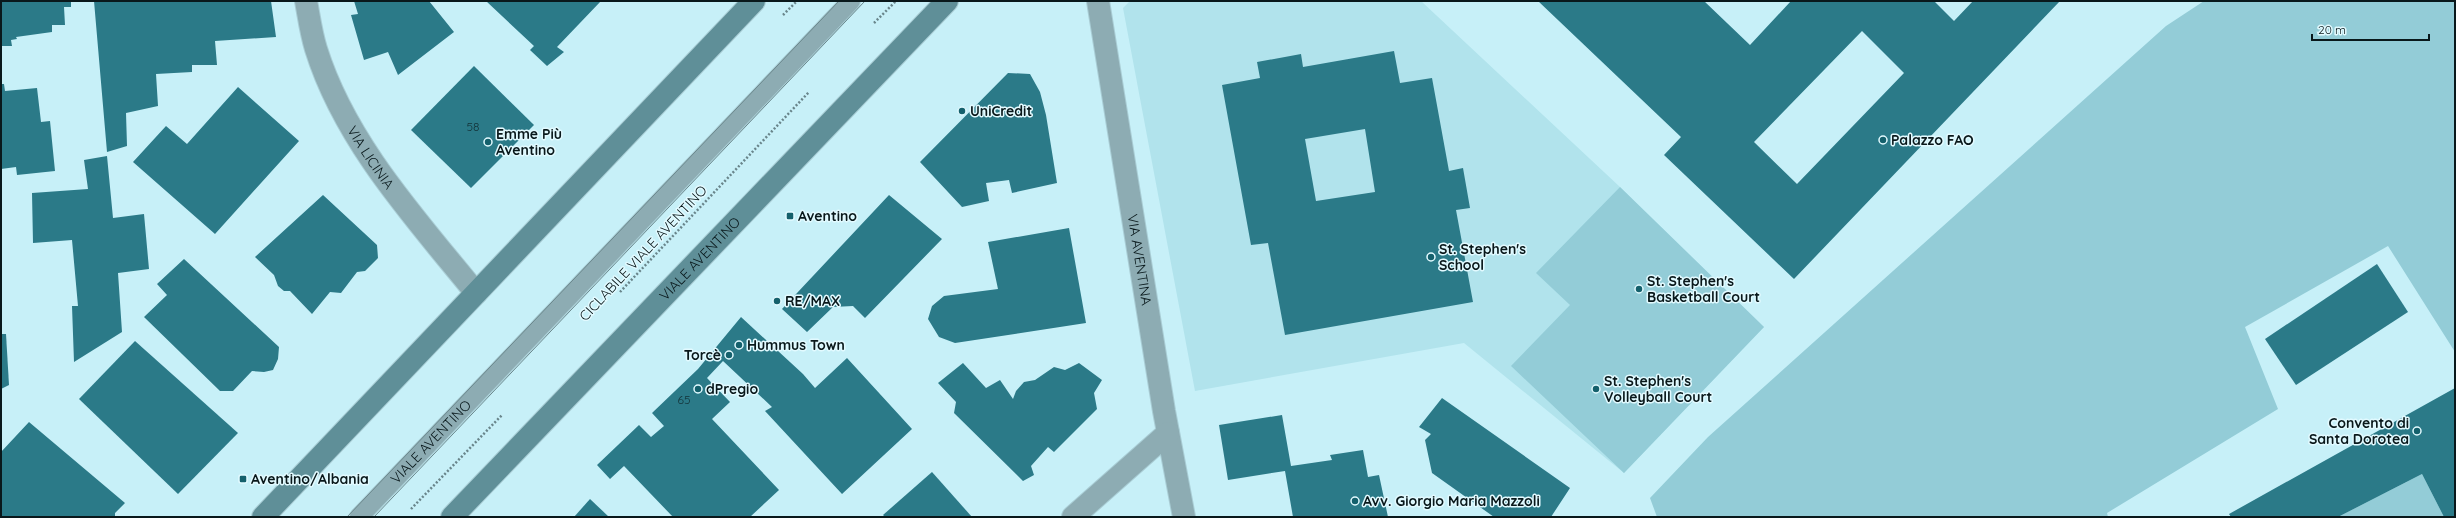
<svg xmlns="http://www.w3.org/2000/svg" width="2456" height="518" font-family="Quicksand,sans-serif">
	<rect width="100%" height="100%" fill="#c7f0f8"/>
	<path fill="#b1e3ec" d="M1130,1H1421L1620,187L1764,327L1624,473L1464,343L1195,391L1123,8Z"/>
	<g fill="#93ccd7">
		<path d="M2204,1H2455V352L2388,246L2245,327L2278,409L2107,513L2108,517H1657L1650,498L1708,437L2166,26Z"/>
		<path d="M1620,187L1764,327L1624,473L1511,366L1570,305L1536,273Z"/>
		<path d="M2422,474L2444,517H2338Z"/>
	</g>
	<g fill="#2b7a88" fill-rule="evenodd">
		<path d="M1,1H71V7H64L65,25H52V32L16,37L17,39L11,40L12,46H1Z"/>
		<path d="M94,1H271L276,37L215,41L217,65H192V72L156,74L158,106L126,113L127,146L107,152Z"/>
		<path d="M354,1H429L454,32L398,75L388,52L364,60L351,15L358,14Z"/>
		<path d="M486,1H601L557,47L564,52L547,66L530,50L534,46Z"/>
		<path d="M1538,1H1704L1750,45L1791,1H1934L1954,21L1973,1H2060L1794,279L1664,155L1681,137ZM1862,31L1904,73L1797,184L1754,142Z"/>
		<path d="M1394,51L1400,83L1432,78L1449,171L1463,168L1470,208L1456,210L1473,302L1285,335L1268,243L1251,245L1222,85L1260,78L1257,62L1301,54L1303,67ZM1365,129L1375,192L1316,201L1305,139Z"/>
		<path d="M474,66L534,125L471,188L411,130Z"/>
		<path d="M1008,73L1030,74L1040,92L1046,115L1057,183L1012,193L1009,180L986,183L989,201L962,207L920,162Z"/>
		<path d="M1,84H4L5,91L37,88L41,122L50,121L55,171L17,175L16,167L1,169Z"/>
		<path d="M238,87L299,141L215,234L133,162L166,126L187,144Z"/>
		<path d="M107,156L113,218L144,214L149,269L118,273L122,332L74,362L72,306H78L72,240L33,243L32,193L88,189L84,160Z"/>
		<path d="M323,195L377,245L378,258L365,271L357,272L341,293L330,292L312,314L290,291H284L278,286L274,275L255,257Z"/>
		<path d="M889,195L942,239L865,318L853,306L833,307L807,332L782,309Z"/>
		<path d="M1069,228L1086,323L955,343L939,337L928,319L932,306L944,296L998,289L988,242Z"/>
		<path d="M184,259L279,347L278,359L273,370L264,372L252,371L233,391H220L144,317L167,295L157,284Z"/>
		<path d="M2377,264L2408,312L2296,385L2265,339Z"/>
		<path d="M741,317L803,374L815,388L847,358L912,429L842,494L765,411L772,407L723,361L707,378L730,402L712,419L779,490L750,517H673L624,466L610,479L597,465L639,425L651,437L664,426L652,413L698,369Z"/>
		<path d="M1,334H6L9,385L1,389Z"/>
		<path d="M135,341L238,433L178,494L79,399Z"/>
		<path d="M963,363L986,388L1000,380L1013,399L1016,391L1024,382L1035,380L1054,367L1065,370L1079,363L1102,380L1094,393L1097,409L1054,452L1048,447L1031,466L1034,475L1023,481L954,413L956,402L938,383Z"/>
		<path d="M2455,388V517H2444L2422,474L2338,517H2231L2229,514Z"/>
		<path d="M1442,398L1570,488L1551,517H1494L1432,473L1425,440L1431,434L1419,427Z"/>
		<path d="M1282,415L1291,466L1332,460L1330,455L1363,450L1368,477L1379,475L1388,517H1293L1285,471L1228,480L1219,425Z"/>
		<path d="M29,422L125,503L115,513V517H1V452Z"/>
		<path d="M932,472L972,517H885L883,515Z"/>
		<path d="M590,499L609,517H574Z"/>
	</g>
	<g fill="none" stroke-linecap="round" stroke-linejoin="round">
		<g stroke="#a9cdd5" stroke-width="20">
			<g id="service">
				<path id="s1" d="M359,517L851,1"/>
			</g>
		</g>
		<g stroke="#a9cdd5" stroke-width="24">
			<g id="minor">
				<path id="s2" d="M306,1C309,17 311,33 316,49C345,142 415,218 476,293"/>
				<path id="s3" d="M1098,1L1164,411L1184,517"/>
				<path d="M1073,517L1168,433"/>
			</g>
		</g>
		<g stroke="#a9cdd5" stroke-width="24">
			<g id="secondary">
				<path d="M263,517L754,1"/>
				<path id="s4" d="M452,517L947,1"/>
			</g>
		</g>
		<g stroke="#69858b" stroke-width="2.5" stroke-dasharray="2 2" stroke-linecap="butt">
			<path d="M783,15L797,1"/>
			<path d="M874,23L896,1"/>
			<path d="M620,292L809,92"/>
			<path d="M411,509L502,415"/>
		</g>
		<use href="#service" stroke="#8dacb3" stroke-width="18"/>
		<use href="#minor" stroke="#8dacb3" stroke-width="22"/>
		<use href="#secondary" stroke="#5f8f98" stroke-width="22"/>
		<g stroke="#6b888d" stroke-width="1">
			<path d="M347,517L839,1"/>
			<path d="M374,517L865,1"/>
		</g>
	</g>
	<g fill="#14606c" stroke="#e2faff" stroke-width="1.5">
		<circle cx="962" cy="111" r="4"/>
		<circle cx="1883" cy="140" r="4"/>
		<circle cx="488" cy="142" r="4"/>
		<rect x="786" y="212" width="8" height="8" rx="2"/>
		<circle cx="1431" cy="257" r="4"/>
		<circle cx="1639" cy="289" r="4"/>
		<circle cx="777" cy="301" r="4"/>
		<circle cx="739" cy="345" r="4"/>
		<circle cx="729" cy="355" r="4"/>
		<circle cx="698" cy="389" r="4"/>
		<circle cx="1596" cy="389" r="4"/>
		<circle cx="2417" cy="431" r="4"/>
		<rect x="239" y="475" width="8" height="8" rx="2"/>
		<circle cx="1355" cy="501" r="4"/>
	</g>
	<g text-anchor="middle" stroke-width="3" stroke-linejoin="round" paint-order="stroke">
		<g font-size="12" fill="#123036">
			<text x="473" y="131">58</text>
			<text x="684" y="404">65</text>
		</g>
		<g font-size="14" font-weight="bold" fill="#09181b" stroke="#e2faff" text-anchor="start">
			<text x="970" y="116">UniCredit</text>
			<text x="496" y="139">Emme Più<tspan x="496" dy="16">Aventino</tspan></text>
			<text x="1891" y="145">Palazzo FAO</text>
			<text x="798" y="221">Aventino</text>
			<text x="1439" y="254">St. Stephen's<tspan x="1439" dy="16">School</tspan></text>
			<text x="1647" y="286">St. Stephen's<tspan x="1647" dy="16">Basketball Court</tspan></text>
			<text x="785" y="306">RE/MAX</text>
			<text x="747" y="350">Hummus Town</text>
			<text x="721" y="360" text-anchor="end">Torcè</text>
			<text x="1604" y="386">St. Stephen's<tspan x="1604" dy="16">Volleyball Court</tspan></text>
			<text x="706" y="394">dPregio</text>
			<text x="2409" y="428" text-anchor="end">Convento di<tspan x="2409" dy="16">Santa Dorotea</tspan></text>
			<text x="251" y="484">Aventino/Albania</text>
			<text x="1363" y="506">Avv. Giorgio Maria Mazzoli</text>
		</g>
		<g font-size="14" fill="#09181b" stroke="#e2faff">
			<text dy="5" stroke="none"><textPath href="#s2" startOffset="171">VIA LICINIA</textPath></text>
			<text transform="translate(643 253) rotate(-47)" y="5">CICLABILE VIALE AVENTINO</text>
			<text dy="5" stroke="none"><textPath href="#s4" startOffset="358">VIALE AVENTINO</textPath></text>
			<text dy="5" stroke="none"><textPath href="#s3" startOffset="262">VIA AVENTINA</textPath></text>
			<text dy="5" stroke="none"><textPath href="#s1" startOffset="104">VIALE AVENTINO</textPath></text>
		</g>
	</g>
	<rect width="2456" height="518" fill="none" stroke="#09181b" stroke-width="4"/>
	<path d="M2312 34v6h117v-6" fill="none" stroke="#09181b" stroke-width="2"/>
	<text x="2318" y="34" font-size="12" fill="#09181b" stroke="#e2faff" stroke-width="3" paint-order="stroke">20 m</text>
</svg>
